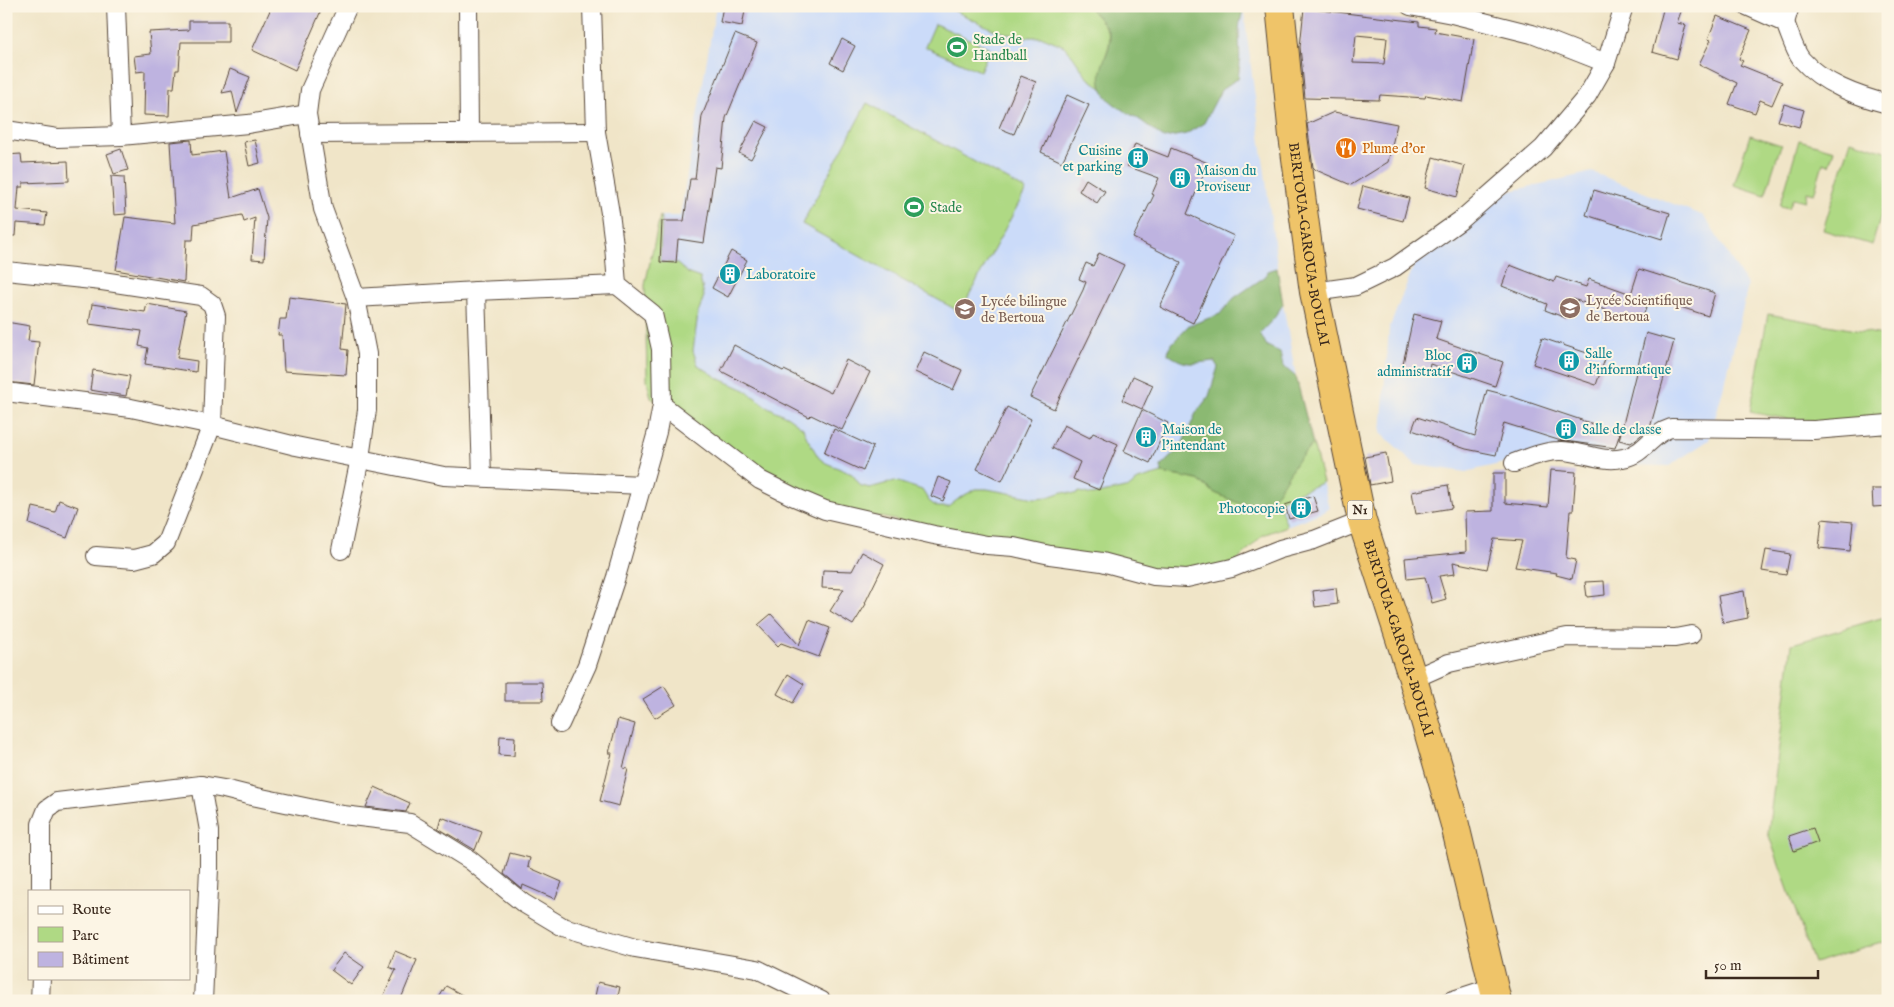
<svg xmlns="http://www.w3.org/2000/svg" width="1894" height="1007" font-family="'IM FELL English',serif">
	<rect width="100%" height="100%" fill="#fcf5e5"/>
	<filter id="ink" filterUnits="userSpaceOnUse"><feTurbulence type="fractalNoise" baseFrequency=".02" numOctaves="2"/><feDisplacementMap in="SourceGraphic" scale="10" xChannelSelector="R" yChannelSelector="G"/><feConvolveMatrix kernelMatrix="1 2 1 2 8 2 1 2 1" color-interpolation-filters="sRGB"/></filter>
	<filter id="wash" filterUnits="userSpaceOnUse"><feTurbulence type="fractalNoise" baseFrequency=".0096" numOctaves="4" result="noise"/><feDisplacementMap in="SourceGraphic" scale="20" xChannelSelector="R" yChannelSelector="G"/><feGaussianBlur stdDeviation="1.12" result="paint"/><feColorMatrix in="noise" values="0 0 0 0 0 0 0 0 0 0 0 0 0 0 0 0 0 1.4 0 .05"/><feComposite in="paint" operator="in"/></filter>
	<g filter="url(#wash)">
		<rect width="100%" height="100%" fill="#f0e5c8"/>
		<g fill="#cbdbf9">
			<path d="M716,6H1243L1280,287L1296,377L1329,508L1323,512L1263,535L1236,562L964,538L679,414L651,398L647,380L645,285L660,216H680Z"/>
			<path d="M1592,172L1704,216L1748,286L1726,379L1709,440L1669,466L1605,465L1524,458L1466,472L1416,465L1381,433L1389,329L1416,260L1481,198Z"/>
		</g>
		<g fill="#afd984" stroke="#758251">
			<path d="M945,6H1091V10C1098,18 1106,25 1109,36C1113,49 1095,68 1103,89L1088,78L1073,56L1064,46L1043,37H1019L992,29Z"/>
			<path d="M935,24L990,48L980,71L925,47Z"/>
			<path d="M867,103L1026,190L960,312L802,224Z"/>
			<path d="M1750,135L1781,145L1765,195L1734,185Z"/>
			<path d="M1799,140L1834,150L1829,165L1823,163L1814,194L1807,192L1805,201L1793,198L1789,208L1780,206Z"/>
			<path d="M1851,140L1888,152V193L1872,245L1823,230Z"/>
			<path d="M660,216L662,221L660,262L676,263L689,274L700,278L704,296L698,313L693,351L698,365L720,379L745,390L766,406L788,417L803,428L807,438L819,458L826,463L852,474L861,486L870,488L895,481L922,490L929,501L937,507H948L961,497L976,489H987L1035,498L1048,497L1062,492L1075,494L1080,492L1092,495L1130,487L1138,480L1162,473L1198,480L1215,493L1246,505L1266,502L1272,498L1297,461L1313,444L1323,482C1309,489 1295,492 1282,500L1281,509L1287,526L1263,535L1236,562L1185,576L823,506L769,483L679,414L651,398L647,380L645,285Z"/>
			<path d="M1768,314L1888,336V438L1750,412Z"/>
			<path d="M1888,616V941L1814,963L1768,833L1792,644Z"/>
		</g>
		<g fill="#8bb972" stroke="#637248">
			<path d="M1091,6H1243C1243,15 1239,22 1239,30C1239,47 1241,60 1238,78L1221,90L1204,123L1186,134L1164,138C1156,133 1150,127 1143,122C1128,111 1105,105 1101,84C1097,68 1110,53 1110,39C1110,28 1098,18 1091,10Z"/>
			<path d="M1277,268L1283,304L1275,317L1260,333L1267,346L1280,352L1283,366L1296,377L1313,444L1297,461L1277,493L1272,498L1260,505H1246L1238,503L1215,493L1198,480L1162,473L1161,466L1181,447L1196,413L1209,396L1218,367L1214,361C1193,363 1187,367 1168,354L1169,347L1188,326L1220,314L1234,298L1266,276L1268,271Z"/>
		</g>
		<g id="blocks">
			<g fill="#beb3e0" fill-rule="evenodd">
				<path d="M272,6H323L295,70L252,50Z"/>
				<path d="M723,6H746L742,26L720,22Z"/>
				<path d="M1664,6H1683L1677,23L1686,25L1677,59L1652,52Z"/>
				<path d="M1304,8L1419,22V26L1436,28L1435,32L1474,39L1463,102L1426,95L1425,98L1380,95L1379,100L1305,98L1300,47ZM1356,35L1387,38L1384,64L1353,63Z"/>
				<path d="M1717,16L1751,30L1739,59L1743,61L1740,65L1782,82L1772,105L1760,100L1755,113L1729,104L1737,83L1699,64L1711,40L1708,39Z"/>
				<path d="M189,21H228V42H181L179,70H176L174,88H170L169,116L144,115L145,71L136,72L134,56L151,54L149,32L189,30Z"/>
				<path d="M735,34L757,43L726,118L721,168L715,167L704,243L678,239L676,263L660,262L662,221H684L690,179H695L702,116Z"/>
				<path d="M842,39L855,46L843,70L830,63Z"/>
				<path d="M230,69L250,77L237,113L232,91L222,93Z"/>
				<path d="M1021,76L1036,82L1014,134L999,128Z"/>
				<path d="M1067,95L1089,105L1062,162L1041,152Z"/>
				<path d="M1784,104L1804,110L1799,127L1778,121Z"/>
				<path d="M1334,112L1397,124L1388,162L1351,185L1316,170L1313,167L1307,124Z"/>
				<path d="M756,121L768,127L751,159L739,153Z"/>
				<path d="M191,140L192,155L224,151L231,198L258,189L267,218L264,260L252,259L255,218L244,222L242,215L194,224L193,240H186L184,282L116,270L125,217L175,223L170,142Z"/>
				<path d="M255,140L260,163L249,166L244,142Z"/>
				<path d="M1135,144L1168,157L1171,148L1208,163L1187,214L1234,236L1193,323L1160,307L1181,262L1133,238L1154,195L1152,194L1159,178L1127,166Z"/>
				<path d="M121,149L128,170L114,174L107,154Z"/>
				<path d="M21,154L22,163L68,161L69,181L23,183V187H19L17,210L47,213L45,225L16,223L15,236H6V155Z"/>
				<path d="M1433,157L1465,166L1457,197L1425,188Z"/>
				<path d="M111,176L124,177L126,214L114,215Z"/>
				<path d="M1086,179L1105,191L1097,203L1079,191Z"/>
				<path d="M1363,186L1409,198L1403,221L1357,209Z"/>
				<path d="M1594,190L1670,213L1662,239L1586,215Z"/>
				<path d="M731,251L747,260L728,297L712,288Z"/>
				<path d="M1099,253L1124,265L1054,409L1030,397L1083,290L1086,282L1079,279L1086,263L1093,266Z"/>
				<path d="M1510,265L1554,282L1556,277L1586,287L1589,279L1631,294L1639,269L1715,293L1708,316L1650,297L1641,322L1573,299L1566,318L1545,310L1547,304L1502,286Z"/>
				<path d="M289,297L346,304L342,349L348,350L346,375L284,371L282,335H278L280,319H286Z"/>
				<path d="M92,304L145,312L147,304L186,311L177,358L197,361L196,372L145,364L148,348L139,346L142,331L89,324Z"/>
				<path d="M1414,314L1441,321L1436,339L1503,362L1495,386L1430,364L1428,374L1402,368Z"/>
				<path d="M6,322L30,326L28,341L39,342L34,385L6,382Z"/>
				<path d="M1646,333L1674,341L1650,428L1631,443L1619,440Z"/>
				<path d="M1542,338L1605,359L1596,385L1533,364Z"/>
				<path d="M734,345L783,371L784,370L831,393L846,360L870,372L842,430L811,415L809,417L721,371Z"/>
				<path d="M924,352L962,370L953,390L915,372Z"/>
				<path d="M93,370L130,376L126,396L90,390Z"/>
				<path d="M1133,376L1153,385L1142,409L1122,400Z"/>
				<path d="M1487,390L1510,396L1620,433L1615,448L1558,440L1504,423L1496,455L1466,449L1412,430L1417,417L1475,436Z"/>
				<path d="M1007,407L1031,419L1002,481L977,469Z"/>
				<path d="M1142,410L1168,423L1150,463L1124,451Z"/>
				<path d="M1064,425L1090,438L1093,433L1118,444L1099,490L1073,479L1080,462L1052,448Z"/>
				<path d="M834,429L873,447L863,471L824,453Z"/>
				<path d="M1386,453L1391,481L1370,485L1365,457Z"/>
				<path d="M1551,470L1576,472L1573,511H1570L1566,558L1576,560L1572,579L1556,575L1557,573L1515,567L1522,541L1494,539L1487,569L1453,562L1455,574L1439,576L1446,599L1432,603L1425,577L1407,579L1405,558L1466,552L1465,512L1493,511V473H1505V503L1548,507Z"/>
				<path d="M938,477L951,482L943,501L931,496Z"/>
				<path d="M1448,485L1452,508L1416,514L1412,492Z"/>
				<path d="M1872,489H1888V506L1873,507Z"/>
				<path d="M1313,496L1318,511L1289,519L1285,505Z"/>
				<path d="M59,500L78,507L67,538L29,524L33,507L55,512Z"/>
				<path d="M1822,519L1853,522L1850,551L1819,548Z"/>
				<path d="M1766,550L1790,554L1786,575L1762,571Z"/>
				<path d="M862,552L884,564L865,603L866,604L853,625L830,611L844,589L822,588L823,570L852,571Z"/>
				<path d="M1604,581L1605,595L1587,597L1585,582Z"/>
				<path d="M1336,588L1338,604L1315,607L1313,591Z"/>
				<path d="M1744,591L1748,618L1723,623L1718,596Z"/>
				<path d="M771,614L799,645L809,620L830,628L819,657L781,643L778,646L758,625Z"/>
				<path d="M788,674L804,684L793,703L777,694Z"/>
				<path d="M505,682H542L543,701H505Z"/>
				<path d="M664,686L676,705L655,718L643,699Z"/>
				<path d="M618,719L635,724L623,768L628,769L619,806L600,801L612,753H609Z"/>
				<path d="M500,736L515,737L514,756L499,755Z"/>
				<path d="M375,787L410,803L406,812L366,807Z"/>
				<path d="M441,817L482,832L475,850L438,828Z"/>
				<path d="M1813,828L1818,842L1794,851L1789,836Z"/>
				<path d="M510,853L530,858L528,867L562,882L555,899L523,885L522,889L504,874Z"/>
				<path d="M395,951L417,960L400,1001H381L396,970L389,967Z"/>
				<path d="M344,953L364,967L351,985L331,970Z"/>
				<path d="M598,982L620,987L617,1001H594Z"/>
				<path d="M446,986L473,1001H437Z"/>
			</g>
		</g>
	</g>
	<g filter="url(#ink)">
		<use href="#blocks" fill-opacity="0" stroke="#564638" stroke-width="1"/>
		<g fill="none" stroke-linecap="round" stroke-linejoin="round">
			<g stroke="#564638" stroke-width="20">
				<g id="street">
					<path d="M116,6L121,136"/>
					<path d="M468,6L469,133"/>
					<path d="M1410,6L1452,14L1532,34L1606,63"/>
					<path d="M1747,6L1785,23C1790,34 1794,50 1801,59C1823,84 1857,96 1888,104"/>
					<path d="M1785,23L1790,6"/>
					<path d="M6,130L57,138L121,136L248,124L307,114"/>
					<path d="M310,134L596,132"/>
					<path d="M6,271L102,281L201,296L212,304L216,316L212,425L166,543L153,554L134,559L96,556"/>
					<path d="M476,291L482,477"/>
					<path d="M1314,292L1356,286L1395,267L1461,220L1543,148L1587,96L1606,63L1624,6"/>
					<path d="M356,298L476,291L617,285"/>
					<path d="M6,392L131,408L212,425L296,446L444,476L642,485"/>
					<path d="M662,405L760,480L792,496L825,510L934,535L987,545L1014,547L1050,555L1102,562L1154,576L1187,578L1232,568L1280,549L1314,540L1362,521"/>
					<path d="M1514,463C1528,458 1544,451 1559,451C1581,450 1600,463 1623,458C1645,454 1651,434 1671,428L1814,430L1888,424"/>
					<path d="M341,550L360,458L367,410V354L356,298L323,209L307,114L310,90L348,6"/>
					<path d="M1413,679L1449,663L1567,637L1675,638L1691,635"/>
					<path d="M560,724L587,665L616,577L657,432L662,405L661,349L653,314L617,285L614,245L610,213L596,132L592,6"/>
					<path d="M201,785L209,831V868L203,1001"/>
					<path d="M41,891V824L47,809L57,802L201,785L224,789L252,796L343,815L410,823L470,860L523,903L563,927L635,948L757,969L822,1001"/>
					<path d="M40,1001L41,978"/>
					<path d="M1450,1001L1493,987"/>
				</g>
			</g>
			<g stroke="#564638" stroke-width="30">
				<g id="highway">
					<path id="s1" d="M1280,6L1293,136L1314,292L1362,521L1413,679L1454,821L1497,1001"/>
				</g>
			</g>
			<use href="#street" stroke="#fff" stroke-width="18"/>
			<use href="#highway" stroke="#efc469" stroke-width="28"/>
		</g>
	</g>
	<defs>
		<g id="stadium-disc" transform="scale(1.125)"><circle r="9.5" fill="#2e9e5b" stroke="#fcf5e5"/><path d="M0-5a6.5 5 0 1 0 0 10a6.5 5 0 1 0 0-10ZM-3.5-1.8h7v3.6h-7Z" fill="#fff"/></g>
		<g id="restaurant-disc" transform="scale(1.125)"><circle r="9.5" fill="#e8710a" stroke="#fcf5e5"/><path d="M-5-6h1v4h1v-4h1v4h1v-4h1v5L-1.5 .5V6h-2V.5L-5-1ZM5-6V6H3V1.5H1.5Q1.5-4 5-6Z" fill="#fff"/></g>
		<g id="building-disc" transform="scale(1.125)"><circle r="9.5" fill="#0f9aa8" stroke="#fcf5e5"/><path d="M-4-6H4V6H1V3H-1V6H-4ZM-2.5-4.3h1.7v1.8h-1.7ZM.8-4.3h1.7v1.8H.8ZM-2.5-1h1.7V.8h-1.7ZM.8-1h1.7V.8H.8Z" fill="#fff"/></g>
		<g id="school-disc" transform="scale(1.125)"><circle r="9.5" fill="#8d6e63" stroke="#fcf5e5"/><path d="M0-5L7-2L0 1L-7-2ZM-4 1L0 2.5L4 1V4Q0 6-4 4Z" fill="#fff"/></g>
	</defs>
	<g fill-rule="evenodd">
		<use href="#stadium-disc" x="957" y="47"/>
		<use href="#restaurant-disc" x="1346" y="148"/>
		<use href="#building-disc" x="1138" y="158"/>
		<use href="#building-disc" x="1180" y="178"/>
		<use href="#stadium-disc" x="914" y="207"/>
		<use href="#building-disc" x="730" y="274"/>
		<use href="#school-disc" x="1570" y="308"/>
		<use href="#school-disc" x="965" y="309"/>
		<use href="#building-disc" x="1569" y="361"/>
		<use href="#building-disc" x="1467" y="363"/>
		<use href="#building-disc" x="1566" y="429"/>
		<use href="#building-disc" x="1146" y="437"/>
		<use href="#building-disc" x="1301" y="508"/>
	</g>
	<g text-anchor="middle" stroke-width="4" stroke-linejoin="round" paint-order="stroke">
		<rect fill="#fcf5e5" stroke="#75675a" stroke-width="1" x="1347.5" y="500.5" width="25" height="19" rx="4"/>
		<g font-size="12" font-weight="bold" fill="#3b2a1e">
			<text x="1360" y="514">N1</text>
		</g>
		<g font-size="14" fill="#27864d" stroke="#fcf5e5" text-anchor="start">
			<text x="973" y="44">Stade de<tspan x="973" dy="16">Handball</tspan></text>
			<text x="930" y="212">Stade</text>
		</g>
		<g font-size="14" fill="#c56008" stroke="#fcf5e5" text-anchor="start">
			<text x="1362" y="153">Plume d'or</text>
		</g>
		<g font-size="14" fill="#0d838f" stroke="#fcf5e5" text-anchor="start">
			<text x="1122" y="155" text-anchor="end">Cuisine<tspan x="1122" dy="16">et parking</tspan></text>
			<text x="1196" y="175">Maison du<tspan x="1196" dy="16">Proviseur</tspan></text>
			<text x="746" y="279">Laboratoire</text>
			<text x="1585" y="358">Salle<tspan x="1585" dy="16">d'informatique</tspan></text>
			<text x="1451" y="360" text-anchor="end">Bloc<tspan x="1451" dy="16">administratif</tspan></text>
			<text x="1162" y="434">Maison de<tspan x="1162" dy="16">l'intendant</tspan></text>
			<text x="1582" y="434">Salle de classe</text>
			<text x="1285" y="513" text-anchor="end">Photocopie</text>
		</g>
		<g font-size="14" fill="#3b2a1e" stroke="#fcf5e5">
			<text dy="5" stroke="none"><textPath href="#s1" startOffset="240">BERTOUA-GAROUA-BOULAI</textPath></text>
			<text dy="5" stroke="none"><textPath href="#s1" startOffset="645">BERTOUA-GAROUA-BOULAI</textPath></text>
		</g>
		<g font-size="14" fill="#785e54" stroke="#fcf5e5" text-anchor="start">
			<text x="1586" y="305">Lycée Scientifique<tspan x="1586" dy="16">de Bertoua</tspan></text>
			<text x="981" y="306">Lycée bilingue<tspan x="981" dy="16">de Bertoua</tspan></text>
		</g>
	</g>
	<rect width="1894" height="1007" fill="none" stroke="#fcf5e5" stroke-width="25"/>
	<rect x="28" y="890" width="162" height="90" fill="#fcf5e5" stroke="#afa495"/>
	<rect x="38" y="906" width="25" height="8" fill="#ffffff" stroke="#afa495"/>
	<text x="72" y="914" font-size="15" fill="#3b2a1e">Route</text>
	<rect x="38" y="927" width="25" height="15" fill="#afd984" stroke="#afa495"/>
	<text x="72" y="940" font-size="15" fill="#3b2a1e">Parc</text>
	<rect x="38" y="952" width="25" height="15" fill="#beb3e0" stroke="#afa495"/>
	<text x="72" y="964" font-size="15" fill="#3b2a1e">Bâtiment</text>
	<path d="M1706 970v8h112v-8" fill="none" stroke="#3b2a1e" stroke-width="2.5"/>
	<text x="1714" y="970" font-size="15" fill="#3b2a1e" stroke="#fcf5e5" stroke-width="4" paint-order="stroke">50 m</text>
</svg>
